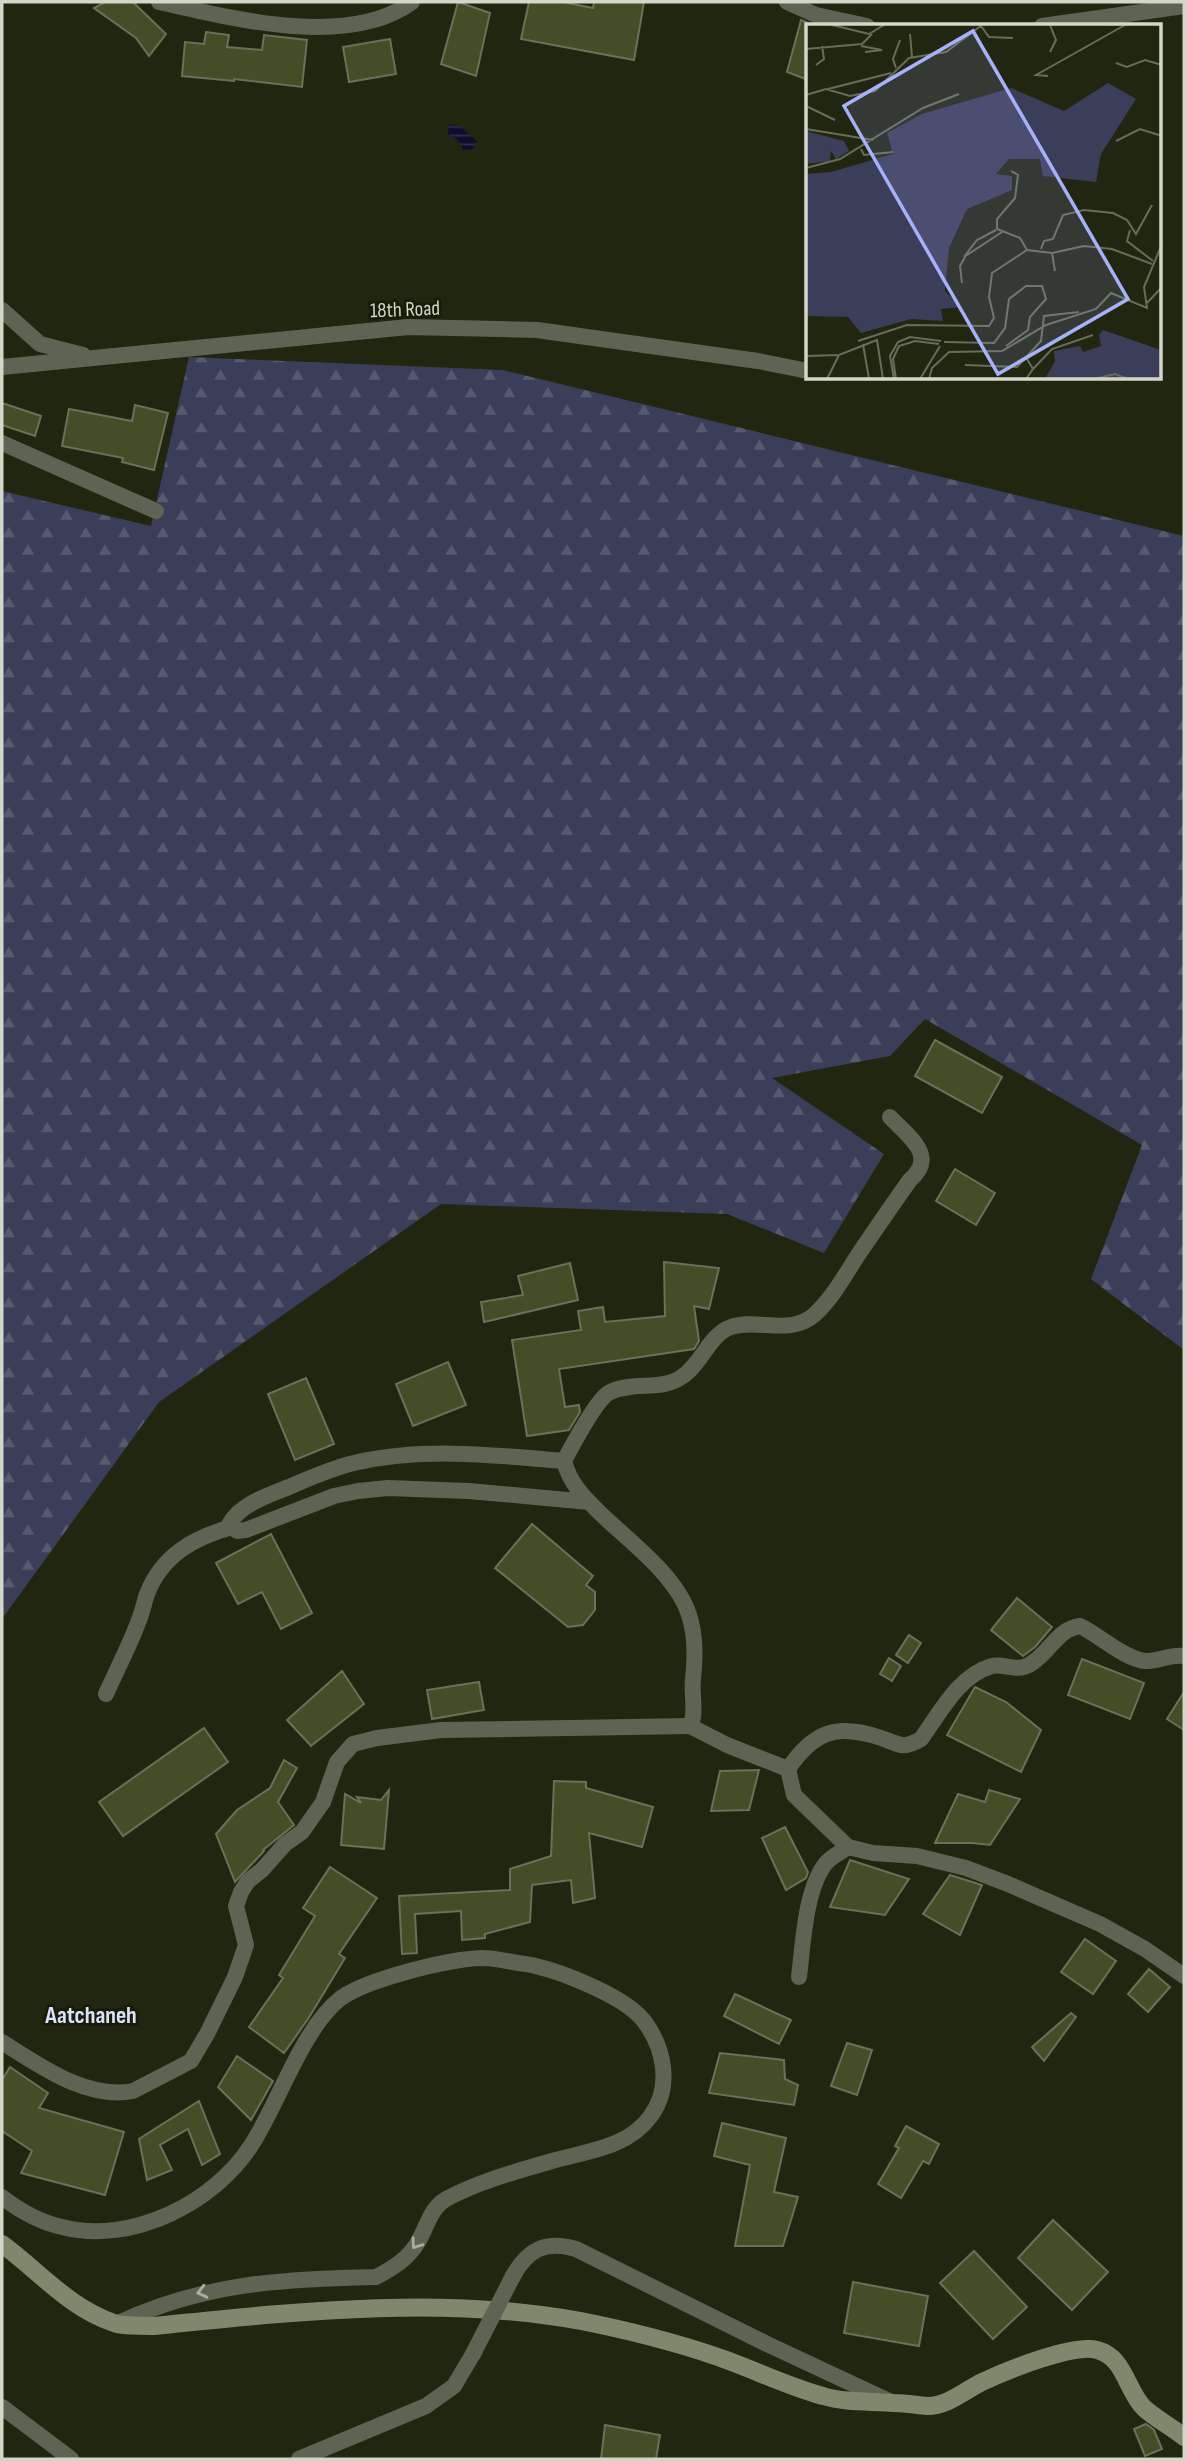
<svg xmlns="http://www.w3.org/2000/svg" width="1186" height="2461" font-family="'Sofia Sans Condensed',sans-serif">
	<defs>
		<pattern id="forest-firs" width="22" height="20" patternUnits="userSpaceOnUse" patternTransform="scale(1.75)"><rect width="22" height="20" fill="#3b3e58"/><path d="M5 1l3.5 6h-7zM16 11l3.5 6h-7z" fill="#56596f"/></pattern>
		<pattern id="water-rules" width="6" height="5" patternUnits="userSpaceOnUse" patternTransform="scale(1.75)"><rect width="6" height="5" fill="#0d0e2d"/><path d="M0 2.5h6" fill="none" stroke="#2f304a"/></pattern>
	</defs>
	<rect width="100%" height="100%" fill="#202610"/>
	<path fill="url(#forest-firs)" d="M189,357L503,370L1184,536V1350L1091,1279L1142,1145L925,1019L890,1056L772,1078L884,1154L824,1253L727,1214L441,1204L159,1402L2,1619V491L151,526Z"/>
	<path fill="url(#water-rules)" d="M449,124L461,126C465,133 472,135 477,142L473,149L463,150C462,142 454,137 448,134Z"/>
	<g fill="#434e27" stroke="#697158" stroke-width="2">
		<path d="M105,2H133L166,34L149,56L136,38L94,8Z"/>
		<path d="M458,2L490,13L476,76L441,64Z"/>
		<path d="M529,2H563L593,8L594,2H644L634,60L521,39Z"/>
		<path d="M801,20L808,23V80L787,72Z"/>
		<path d="M206,32L229,35L227,47L262,50L264,35L307,40L302,87L234,79V81L182,76L185,42L204,44Z"/>
		<path d="M390,39L396,74L349,82L343,47Z"/>
		<path d="M2,403L41,416L35,436L2,425Z"/>
		<path d="M135,405L168,413L154,470L122,462L123,458L62,446L69,409L132,421Z"/>
		<path d="M935,1040L1002,1077L982,1113L915,1076Z"/>
		<path d="M955,1169L995,1193L976,1225L936,1201Z"/>
		<path d="M664,1262L719,1268L709,1309L694,1306L699,1341L694,1349L559,1369L565,1407L579,1405L580,1412L569,1430L527,1436L512,1340L581,1330L578,1311L603,1307L605,1322L665,1316Z"/>
		<path d="M570,1263L578,1300L484,1322L481,1302L523,1295L518,1276Z"/>
		<path d="M448,1362L466,1405L413,1426L396,1384Z"/>
		<path d="M306,1378L334,1444L295,1460L268,1394Z"/>
		<path d="M532,1524L593,1576L586,1585L595,1592V1610L583,1625L568,1627L495,1568Z"/>
		<path d="M271,1534L312,1613L281,1629L262,1592L238,1604L216,1563Z"/>
		<path d="M1017,1598L1052,1627L1035,1647L1023,1656L991,1630Z"/>
		<path d="M909,1635L921,1643L908,1663L896,1655Z"/>
		<path d="M889,1658L901,1666L892,1681L880,1674Z"/>
		<path d="M1082,1659L1144,1683L1130,1719L1068,1695Z"/>
		<path d="M342,1671L364,1704L311,1746L287,1720Z"/>
		<path d="M479,1682L484,1710L432,1719L427,1690Z"/>
		<path d="M975,1687L1006,1702L1041,1730L1021,1772L947,1735Z"/>
		<path d="M1184,1692V1730L1167,1719Z"/>
		<path d="M204,1728L228,1762L123,1836L99,1802Z"/>
		<path d="M284,1760L297,1768L278,1802L294,1825L263,1850L264,1851L235,1882L216,1834L237,1810L270,1788Z"/>
		<path d="M759,1770L749,1810L711,1811L720,1771Z"/>
		<path d="M554,1781L586,1782V1788L653,1807L642,1847L589,1833L595,1898L573,1903L571,1880L532,1885L530,1922L485,1934V1938L462,1940L461,1911L415,1914L417,1953L402,1954L399,1896L510,1890V1869L551,1856Z"/>
		<path d="M389,1790L384,1849L341,1845L345,1794L361,1803L357,1797L381,1800Z"/>
		<path d="M989,1790L1020,1799L990,1845L973,1843H935L958,1794L985,1802Z"/>
		<path d="M785,1827L808,1872L806,1878L786,1890L762,1838Z"/>
		<path d="M850,1860L909,1879L885,1915L830,1907Z"/>
		<path d="M330,1867L377,1898L339,1954L345,1958L308,2019L284,2053L249,2027L283,1978L279,1975L315,1916L303,1908Z"/>
		<path d="M950,1875L982,1885L960,1935L923,1914Z"/>
		<path d="M1085,1939L1116,1961L1093,1994L1061,1972Z"/>
		<path d="M1149,1969L1170,1987L1148,2012L1128,1994Z"/>
		<path d="M735,1994L791,2020L779,2044L724,2016Z"/>
		<path d="M1071,2013L1076,2017L1044,2061L1032,2047Z"/>
		<path d="M847,2043L872,2050L857,2095L831,2086Z"/>
		<path d="M720,2053L784,2060L785,2079L798,2085L794,2105L709,2093Z"/>
		<path d="M237,2056L273,2081L251,2120L218,2087Z"/>
		<path d="M10,2067L48,2093L39,2108L124,2132L105,2195L21,2173L32,2151L2,2131V2080Z"/>
		<path d="M199,2101L220,2154L202,2165L188,2129L160,2145L172,2170L147,2180L139,2139Z"/>
		<path d="M722,2123L786,2138L774,2192L798,2197L783,2246H735L750,2165L714,2156Z"/>
		<path d="M906,2126L939,2144L929,2164L923,2161L901,2198L878,2184L899,2148L895,2146Z"/>
		<path d="M1053,2220L1108,2272L1072,2310L1018,2258Z"/>
		<path d="M974,2251L1027,2307L993,2339L940,2283Z"/>
		<path d="M853,2282L928,2296L919,2346L844,2333Z"/>
		<path d="M1146,2424L1154,2430L1162,2449L1145,2456L1134,2429Z"/>
		<path d="M605,2425L660,2435L656,2459H601Z"/>
	</g>
	<g fill="none" stroke-linecap="round" stroke-linejoin="round">
		<g stroke="#5e6453" stroke-width="16">
			<path d="M159,2C230,18 348,49 412,2"/>
			<path d="M787,2L816,15L867,26"/>
			<path d="M1042,26L1184,6"/>
			<path d="M2,310L40,344L83,355"/>
			<path d="M2,367L408,327L537,330L758,361L808,371"/>
			<path d="M2,443L156,511"/>
			<path d="M564,1461C495,1455 423,1447 354,1463C332,1468 310,1478 289,1487C269,1495 241,1504 230,1523L237,1531L246,1530L334,1496L358,1491L388,1488L469,1491L589,1502"/>
			<path d="M106,1694C117,1669 130,1645 139,1620C143,1611 144,1602 147,1594C162,1555 195,1537 232,1527"/>
			<path d="M788,1769C814,1731 837,1723 881,1738C899,1744 902,1750 921,1739C940,1713 959,1675 992,1666C1004,1663 1016,1672 1029,1665C1049,1654 1057,1629 1080,1626C1099,1635 1125,1659 1145,1661C1159,1662 1170,1654 1184,1656"/>
			<path d="M848,1847L794,1795L788,1769L727,1745L690,1726C697,1714 691,1694 693,1679C695,1658 696,1636 689,1615C677,1576 629,1541 601,1514C584,1497 570,1484 564,1461C572,1446 594,1404 607,1394C615,1388 628,1387 637,1386C654,1385 670,1386 683,1376C701,1364 710,1334 731,1327C758,1318 790,1336 814,1315C832,1299 845,1275 858,1255C875,1230 892,1205 910,1180C938,1156 909,1137 890,1117"/>
			<path d="M799,1977C803,1945 805,1889 826,1863C831,1857 841,1852 848,1847L873,1853L917,1856L966,1868L1008,1884L1100,1924L1145,1949L1184,1976"/>
			<path d="M2,2042C39,2065 86,2100 133,2091L191,2061L207,2034L235,1977L246,1945L236,1906L241,1892L248,1881L262,1870L285,1844L302,1832L323,1802L337,1762L353,1744L377,1738L441,1730L690,1726"/>
			<path d="M2,2197C20,2211 39,2222 62,2227C131,2245 215,2203 252,2144C279,2102 303,2027 341,1998C368,1979 448,1959 482,1958C494,1958 506,1961 518,1963C550,1966 624,1995 644,2021C665,2049 672,2088 650,2117C627,2148 587,2151 552,2161C518,2171 480,2181 448,2198C431,2206 427,2227 418,2242C408,2259 393,2268 376,2277C281,2279 203,2283 116,2324"/>
			<path d="M513,2276C528,2249 546,2240 576,2249L767,2344L891,2402"/>
			<path d="M2,2407L71,2459"/>
			<path d="M299,2459L426,2406L454,2386L473,2354"/>
		</g>
		<path stroke="#7f886d" stroke-width="18" d="M2,2244C39,2271 69,2308 114,2323C125,2327 141,2325 153,2326C293,2312 442,2295 581,2321C626,2330 671,2341 715,2356C751,2368 786,2386 823,2396C846,2403 870,2401 894,2403C905,2403 916,2405 927,2406C948,2406 964,2391 982,2382C1005,2371 1074,2343 1097,2350C1125,2357 1126,2390 1144,2408C1156,2419 1172,2427 1184,2437"/>
		<path stroke="#5e6453" stroke-width="16" d="M473,2354L513,2276"/>
	</g>
	<defs><path id="oneway-chevron" d="M-2-3.5L2.5 0L-2 3.5" fill="none" stroke-width="1.6" stroke-linecap="round" stroke-linejoin="round" transform="scale(1.75)"/></defs>
	<g stroke="#a9afa0">
		<use href="#oneway-chevron" transform="translate(416 2244) rotate(125)"/>
		<use href="#oneway-chevron" transform="translate(202 2292) rotate(166)"/>
	</g>
	<g text-anchor="middle" stroke-width="6" stroke-linejoin="round" paint-order="stroke">
		<g font-size="21" fill="#d2d7c9" stroke="#171d07">
			<text transform="translate(405 309) rotate(-2)" y="7">18th Road</text>
		</g>
		<g font-size="24" font-weight="bold" fill="#dce1fe" stroke="#171d07">
			<text x="91" y="2023">Aatchaneh</text>
		</g>
	</g>
	<g transform="translate(806 24)">
		<rect width="355" height="355" fill="#202610"/>
		<path d="M302,59L330,75L295,130L290,158L237,152L234,135H203L190,150L206,152V166L161,185L143,224L139,267L155,283L135,285L137,297L105,295L55,309L42,293L0,292V150L25,148L87,130L81,109L116,90L205,64L258,87ZM0,107L38,117L43,127L30,135L25,127L24,137L0,140ZM297,306L355,326V355H239L249,337L248,327L274,322L277,328L295,322L293,311Z" fill="#3b3e58"/>
		<path fill="none" stroke="#676d5a" stroke-width="2" d="M26,1L63,10L78,1M244,1L250,16L244,28M175,2L183,13L207,14M104,10L106,33M55,22L76,26L59,28M0,25L56,20L66,10M310,39L321,43L339,36L356,41M10,41L18,35L16,22M90,44L87,35L94,16M242,52L230,51L319,1M22,65L85,49M0,71L20,65L44,72L69,67L103,34L140,28L176,1M0,82L29,96M0,105L67,116M310,117L334,105L356,112M55,125L58,131L87,128M0,144L34,135L117,84L153,70M205,147L212,151L209,174L191,195V205L214,214L221,226L246,229M324,206L321,217L347,237M235,225L238,217L247,215L257,191L278,186L307,189L321,196L330,210L346,181M158,233L196,208M158,233L171,216L190,206M249,247L246,229L278,222L306,225L346,240M156,259L154,242L159,233M340,280L356,263M52,317L101,301L183,302L188,294L183,273L186,249L221,226M138,318L188,319L199,304L203,275L220,262H236L240,275L224,293L222,306L200,322M57,320L63,355M0,332L33,331L71,316L77,355M159,341L211,343L235,317L238,292L273,288M227,345L246,325L287,311M21,355L33,331M88,355L84,332L92,318L104,313L135,317M90,355L87,335L93,322L109,317L133,320M114,355L134,322M123,355L126,344L143,328L196,327L240,301L290,285L305,269L341,284L338,263L356,220M220,355L227,345L221,335M288,355L309,350L322,355"/>
		<path fill="#a6b1fc" fill-opacity="0.15" stroke="#a6b1fc" stroke-width="3.5" d="M167,7L322,275L192,350L38,82Z"/>
		<rect width="355" height="355" fill="none" stroke="#d2d7c9" stroke-width="3.5"/>
	</g>
	<rect width="1186" height="2461" fill="none" stroke="#d2d7c9" stroke-width="7"/>
</svg>
